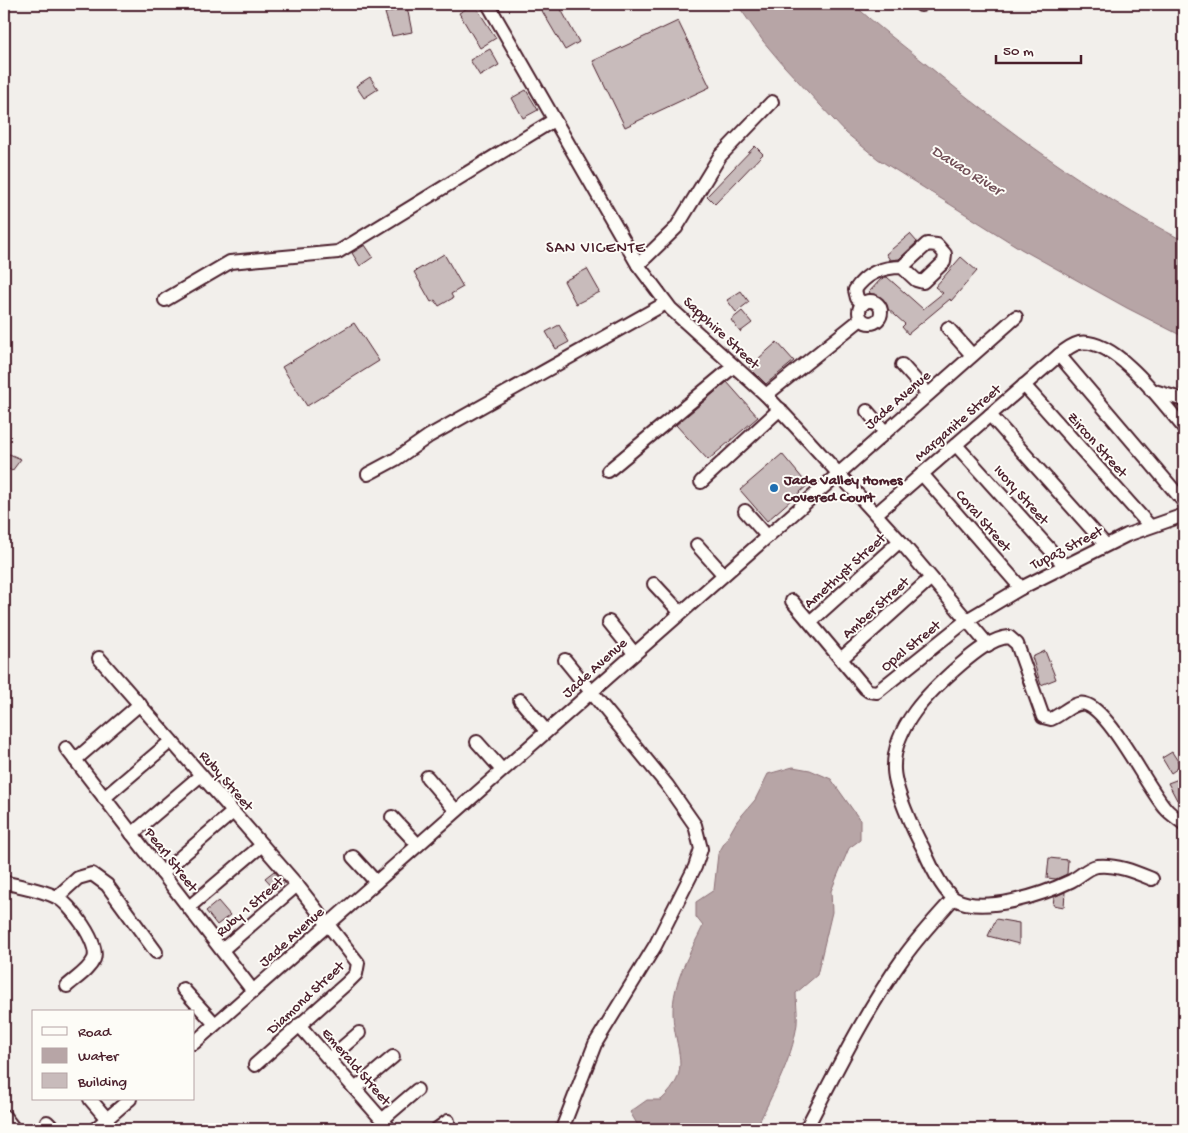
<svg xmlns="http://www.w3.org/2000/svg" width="1188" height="1133" font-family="'Gochi Hand',sans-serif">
	<rect width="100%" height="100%" fill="#f2efeb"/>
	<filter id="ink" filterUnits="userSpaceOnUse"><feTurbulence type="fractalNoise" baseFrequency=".02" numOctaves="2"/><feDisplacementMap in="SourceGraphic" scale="10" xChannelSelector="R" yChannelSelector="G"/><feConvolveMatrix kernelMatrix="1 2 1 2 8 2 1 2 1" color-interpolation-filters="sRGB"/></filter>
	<g filter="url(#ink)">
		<g fill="#b7a5a6" stroke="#8b6f75">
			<path d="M737,4H853C876,25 901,44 926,64C1006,130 1091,193 1184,241V337L1127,308L1021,249L878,159L846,133L784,66L763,41Z"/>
			<path d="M793,767L810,770L831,779L860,820V840L849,848L831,891L832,912L817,975L796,993C796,1003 798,1014 797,1024C792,1061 771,1096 756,1129H640L630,1112L647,1100H661C694,1071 674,1049 673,1014C672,983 690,953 703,926L696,917V902L714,890L718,854L737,821L755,800L768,774Z"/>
		</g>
		<g fill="#c8bbbb" stroke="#4a1f2b">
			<path d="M474,4L496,38L480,48L459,13Z"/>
			<path d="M538,4H558L579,42L565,50Z"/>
			<path d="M407,7L412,32L392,36L385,13Z"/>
			<path d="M678,21L710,87L625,127L593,61Z"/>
			<path d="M490,49L499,65L480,76L470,60Z"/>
			<path d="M370,77L378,89L364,98L356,86Z"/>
			<path d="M526,90L538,110L523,118L512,98Z"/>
			<path d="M755,146L763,154L715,204L707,196Z"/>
			<path d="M910,234L917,242L899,259L890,260L886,254Z"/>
			<path d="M365,245L373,257L360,266L352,253Z"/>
			<path d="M444,254L463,287L451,294L453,298L439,306L435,300L431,302L414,272Z"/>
			<path d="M961,257L977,271L951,301L950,299L908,334L902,327L905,324L869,292L881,279L887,277L923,309L943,293L935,287Z"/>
			<path d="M587,269L600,292L576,304L564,281Z"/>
			<path d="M741,291L749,302L736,312L727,300Z"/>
			<path d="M742,311L752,323L740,332L731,320Z"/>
			<path d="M354,323L379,361L307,406L282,367Z"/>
			<path d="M559,325L569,342L556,349L546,332Z"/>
			<path d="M777,342L794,361L766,384L749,367Z"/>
			<path d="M727,382L758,417L708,460L676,425Z"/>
			<path d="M7,453L21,459L12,471L4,466V457Z"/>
			<path d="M782,454L808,485L767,521L740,490Z"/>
			<path d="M1045,651L1056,679L1041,685L1032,657Z"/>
			<path d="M1172,752L1181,766L1171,773L1162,758Z"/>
			<path d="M1184,777V796L1177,800L1168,783Z"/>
			<path d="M1049,858L1068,860L1067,874L1056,879L1047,878Z"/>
			<path d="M274,871L285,883L276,890L265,878Z"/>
			<path d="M1065,892L1064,907L1053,905L1054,897Z"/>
			<path d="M218,901L230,915L217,925L206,911Z"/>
			<path d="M996,919L1019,923V944L988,936Z"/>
		</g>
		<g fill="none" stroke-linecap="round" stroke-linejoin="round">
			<g stroke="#4a1f2b" stroke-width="16">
				<g id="minor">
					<path d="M488,4L638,265L671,309L766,395L796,427L900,541L988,645"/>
					<path d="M920,4L921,5"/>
					<path d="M638,265L676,228L720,156L772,102"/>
					<path d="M165,300L230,262L338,252L554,120"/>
					<circle cx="870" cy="312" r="11"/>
					<path d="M863,304L857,298L855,290C866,273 883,267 902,267L916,280L923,282L944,262L945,254L937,245L927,244L902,267"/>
					<path d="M948,328L972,355"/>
					<path d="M1059,355L1184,502"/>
					<path d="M902,365L928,394"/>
					<path d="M1024,385L1149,525"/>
					<path d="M1151,390L1184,400"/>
					<path d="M766,395L861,319"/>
					<path d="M867,411L885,432"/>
					<path d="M990,415L1105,544"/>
					<path d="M956,445L1064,565"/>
					<path d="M608,471L734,366"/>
					<path d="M368,474L396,459L429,436L666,303"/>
					<path d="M922,474L1021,588"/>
					<path d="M701,482L780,409"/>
					<path d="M745,511L767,536"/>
					<path d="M876,514L1059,355C1065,350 1071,345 1079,343C1115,337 1163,403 1184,428"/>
					<path d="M697,545L723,574"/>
					<path d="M654,584L680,612"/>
					<path d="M792,601L865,688L869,691L877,692L967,620L1021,588L1127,535L1184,515"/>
					<path d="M609,622L634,653"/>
					<path d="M810,622L900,541"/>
					<path d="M99,658L297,885L358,963L356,974L347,983L255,1065"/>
					<path d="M841,659L931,578"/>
					<path d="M520,700L546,731"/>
					<path d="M477,742L502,770"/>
					<path d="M66,748L253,991"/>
					<path d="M75,760L140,704"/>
					<path d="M427,777L456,811"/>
					<path d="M104,798L171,741"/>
					<path d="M392,817L418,845"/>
					<path d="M132,834L201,775"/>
					<path d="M353,857L376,882"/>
					<path d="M162,873L233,812"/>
					<path d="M1152,879C1135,872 1116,864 1097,866C1087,868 1081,876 1071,881C1044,894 983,915 955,899C942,891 929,862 923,848C913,830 895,790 894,770C892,727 930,691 960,665C973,654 992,638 1009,637L1017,644L1043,717L1051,719C1062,715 1073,701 1085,704C1110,710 1147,788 1166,809C1171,815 1179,819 1184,824"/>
					<path d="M4,882C21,887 40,889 56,897C70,903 100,944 94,959C89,970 76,978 67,986"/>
					<path d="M57,897L78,878L92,874L107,885L156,952"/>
					<path d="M189,907L262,845"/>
					<path d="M222,950L297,885"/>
					<path d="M183,989L215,1024"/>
					<path d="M299,1025L390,1129"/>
					<path d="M194,1043L1016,317"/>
					<path d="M329,1059L359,1033"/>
					<path d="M355,1089L393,1057"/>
					<path d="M90,1099L107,1119"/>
					<path d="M4,1116L14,1129"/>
					<path d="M382,1120L417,1090"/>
					<path d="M47,1122L54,1129"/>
					<path d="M95,1129L130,1099"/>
					<path d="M437,1129L448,1121"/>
					<path d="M562,1129L595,1044L655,946L695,867L701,849L695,825L667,785L565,660"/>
					<path d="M806,1129C836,1071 866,1010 904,957C919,936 936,918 953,899"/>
				</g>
			</g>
			<use href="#minor" stroke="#fdfcf7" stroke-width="12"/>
		</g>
	</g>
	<circle fill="#1f6fb2" stroke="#fdfcf7" stroke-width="2" cx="774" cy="488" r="5"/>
	<g text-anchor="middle" stroke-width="4" stroke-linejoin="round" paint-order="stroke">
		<g font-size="15" fill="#4a1f2b" stroke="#fdfcf7">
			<text transform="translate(722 332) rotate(43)" y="5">Sapphire Street</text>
			<text transform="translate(897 399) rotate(-41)" y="5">Jade Avenue</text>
			<text transform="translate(957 422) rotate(-41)" y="5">Marganite Street</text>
			<text transform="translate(1098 444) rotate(48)" y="5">Zircon Street</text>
			<text transform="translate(1022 494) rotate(48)" y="5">Ivory Street</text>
			<text transform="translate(984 520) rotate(49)" y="5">Coral Street</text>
			<text transform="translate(1066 547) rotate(-27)" y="5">Tupaz Street</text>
			<text transform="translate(844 570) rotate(-42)" y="5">Amethyst Street</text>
			<text transform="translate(875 607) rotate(-42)" y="5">Amber Street</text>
			<text transform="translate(910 645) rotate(-39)" y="5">Opal Street</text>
			<text transform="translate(594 667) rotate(-42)" y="5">Jade Avenue</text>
			<text transform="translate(227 780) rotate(49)" y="5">Ruby Street</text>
			<text transform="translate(172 859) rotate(52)" y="5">Pearl Street</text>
			<text transform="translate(249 906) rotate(-41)" y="5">Ruby 1 Street</text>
			<text transform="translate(291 936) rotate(-42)" y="5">Jade Avenue</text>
			<text transform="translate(305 997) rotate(-43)" y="5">Diamond Street</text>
			<text transform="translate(357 1066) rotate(49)" y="5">Emerald Street</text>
		</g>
		<g font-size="15" font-weight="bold" fill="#4a1f2b" stroke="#fdfcf7" text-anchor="start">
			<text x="784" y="484">Jade Valley Homes<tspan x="784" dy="17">Covered Court</tspan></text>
		</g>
		<g font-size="16" font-style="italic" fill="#704e56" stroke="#fdfcf7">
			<text transform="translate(968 169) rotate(32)" y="6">Davao River</text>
		</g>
		<g font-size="16" letter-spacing="1" fill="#4a1f2b" stroke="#fdfcf7">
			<text x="596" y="252">SAN VICENTE</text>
		</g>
	</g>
	<rect width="1188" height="1133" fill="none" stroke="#fdfcf7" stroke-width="20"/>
	<rect x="10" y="10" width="1168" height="1113" fill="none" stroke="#4a1f2b" stroke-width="2" filter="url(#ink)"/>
	<rect x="32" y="1010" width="162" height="90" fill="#fdfcf7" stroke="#b5a4a5"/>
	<rect x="42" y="1027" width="25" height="8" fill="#fdfcf7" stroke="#b5a4a5"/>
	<text x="78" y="1036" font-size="15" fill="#4a1f2b">Road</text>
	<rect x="42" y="1048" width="25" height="15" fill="#b7a5a6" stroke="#b5a4a5"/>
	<text x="78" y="1060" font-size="15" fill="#4a1f2b">Water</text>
	<rect x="42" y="1073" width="25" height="15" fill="#c8bbbb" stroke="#b5a4a5"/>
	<text x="78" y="1086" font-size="15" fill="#4a1f2b">Building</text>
	<path d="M996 55v8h85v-8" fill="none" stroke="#4a1f2b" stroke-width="2.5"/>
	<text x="1003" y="55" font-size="15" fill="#4a1f2b" stroke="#fdfcf7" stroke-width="4" paint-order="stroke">50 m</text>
</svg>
